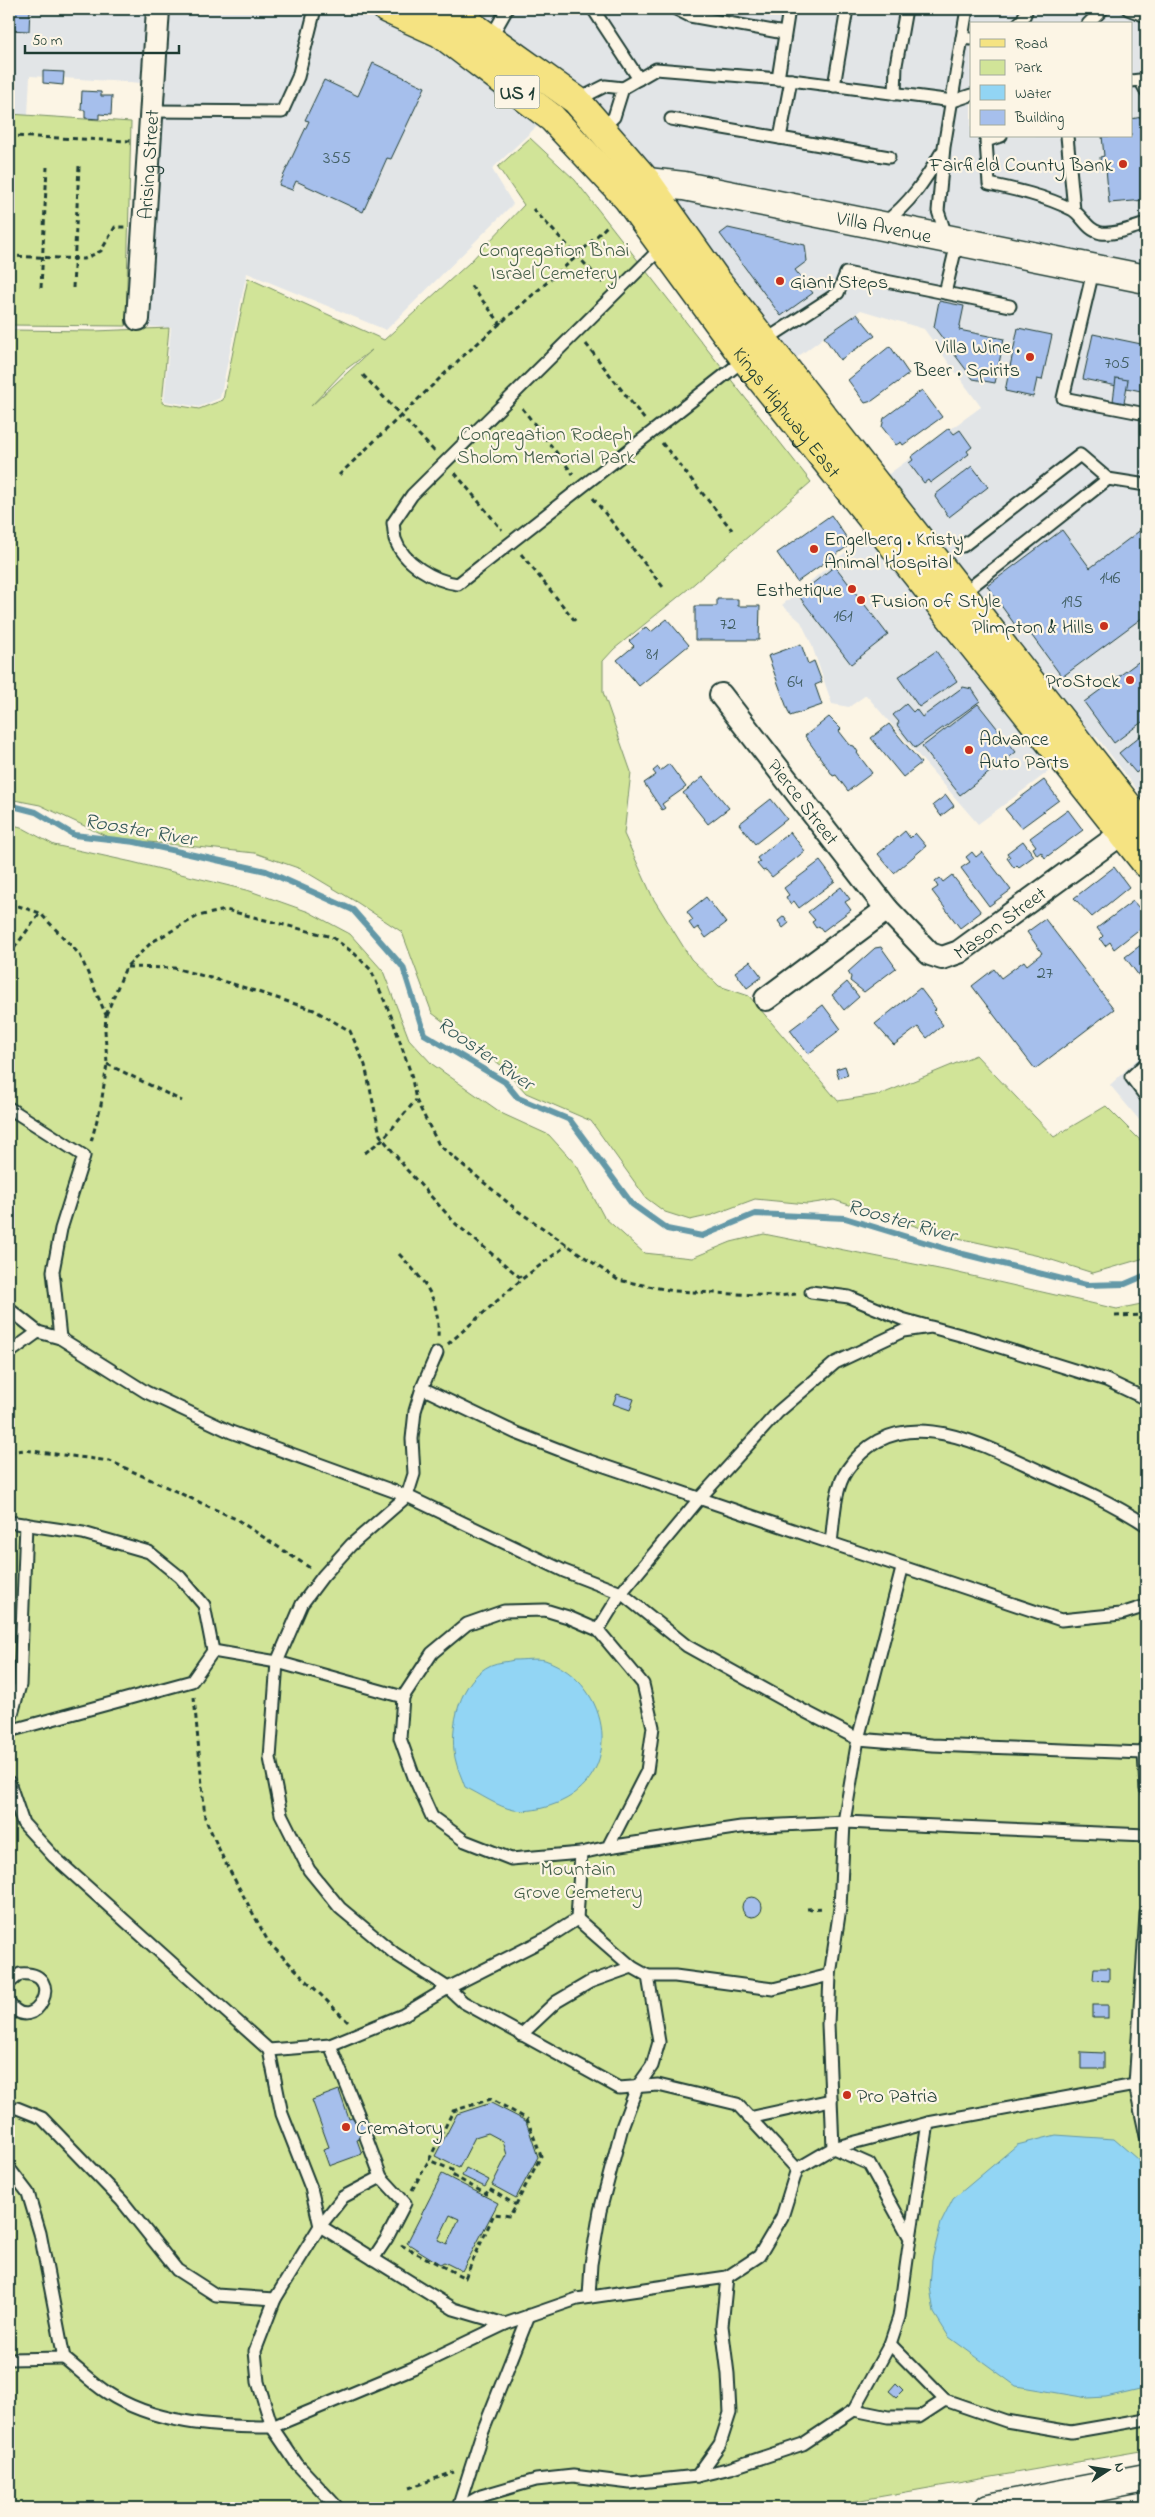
<svg xmlns="http://www.w3.org/2000/svg" width="1155" height="2517" font-family="'Indie Flower',sans-serif">
	<rect width="100%" height="100%" fill="#fcf5e5"/>
	<filter id="ink" filterUnits="userSpaceOnUse"><feTurbulence type="fractalNoise" baseFrequency=".02" numOctaves="2"/><feDisplacementMap in="SourceGraphic" scale="10" xChannelSelector="R" yChannelSelector="G"/><feConvolveMatrix kernelMatrix="1 2 1 2 8 2 1 2 1" color-interpolation-filters="sRGB"/></filter>
	<g filter="url(#ink)">
		<g fill="#e2e5e7" fill-rule="evenodd">
			<path d="M9,9H1146V801L1096,736L978,824L866,695L849,707L832,704L811,643L801,622L782,605L907,501L886,476L981,407L924,329L861,310L796,358L692,226L576,89L492,169L513,204L386,330L247,273L220,398L199,407L164,401L171,328L140,326L159,84L30,76L28,115L9,113ZM971,24H1131V136H971Z"/>
			<path d="M1146,1051V1128L1110,1085Z"/>
		</g>
		<g fill="#d1e498" stroke="#789066" fill-rule="evenodd">
			<path d="M9,114L131,122L126,326L9,325Z"/>
			<path d="M530,138L575,180L811,482L688,589L614,649L603,661V692L631,772L624,834L653,898L691,959L719,986L749,996L838,1101L882,1094L976,1055L1054,1137L1106,1106L1146,1146V1257L1141,1259L1093,1273L1039,1256L940,1234L834,1200L807,1204L755,1199L712,1215L690,1220L665,1212L646,1198L591,1121L526,1093L502,1066L432,1013L402,932L358,903L301,869L255,853L110,838L40,805L9,799V330L95,331L169,328L162,403L199,409L223,400L248,278L384,340L469,263L524,205L498,167ZM372,350L311,406L345,370Z"/>
			<path d="M9,824L21,827L54,845L132,862L250,891L309,912L350,934L383,971L409,1039L432,1064L503,1114L549,1135L577,1166L604,1217L644,1253L692,1258L731,1242L764,1234L954,1272L1117,1309L1146,1303V2450L815,2508H9Z"/>
		</g>
		<g fill="#92d5f4" stroke="#6498a7">
			<path d="M514,1660C524,1660 536,1658 545,1660C613,1684 625,1778 555,1804C542,1809 528,1812 514,1810C498,1807 480,1794 465,1787C462,1778 457,1768 455,1758C449,1726 460,1679 491,1665C498,1662 507,1662 514,1660Z"/>
			<path d="M1056,2135L1114,2139L1137,2159L1146,2172V2386L1144,2388L1106,2397L1088,2398L1016,2386L949,2337L934,2313L930,2287L932,2260L941,2223L953,2199L1017,2145Z"/>
		</g>
		<g fill="none" stroke-linecap="round" stroke-linejoin="round">
			<path stroke="#6498a7" stroke-width="6" d="M9,805L36,812L74,835L135,842L266,871L353,910L403,967L424,1034L505,1082L518,1098L570,1120L632,1204L667,1229L702,1236L755,1214L845,1218L963,1254L1086,1285L1125,1284L1146,1275"/>
		</g>
		<g fill="#a6bfec" stroke="#1f3d34" fill-rule="evenodd">
			<path d="M9,9H30L29,31L9,30Z"/>
			<path d="M30,9H76V13L30,11Z"/>
			<path d="M373,63L425,87L391,159L387,158L363,212L296,181L292,190L279,185L309,121L305,120L324,80L358,96Z"/>
			<path d="M43,71L64,72L63,85L43,83Z"/>
			<path d="M82,91L101,92V96H112L111,115L99,114V119L85,118V110H81Z"/>
			<path d="M1142,117L1146,160V200L1109,203L1106,168L1101,169L1100,157L1104,156L1102,136H1131V119Z"/>
			<path d="M728,228L805,245L807,261L795,270L813,293L781,316L720,234Z"/>
			<path d="M939,301L964,306L959,330L1004,339L995,383L973,379L934,327Z"/>
			<path d="M857,314L875,336L840,360L824,337Z"/>
			<path d="M1018,328L1052,335L1042,380L1037,379L1033,397L1005,391Z"/>
			<path d="M1093,334L1146,345V392L1083,379Z"/>
			<path d="M890,346L909,374L872,401L865,403L848,380Z"/>
			<path d="M1116,378L1128,380L1124,403L1113,401Z"/>
			<path d="M922,390L942,417L903,445L901,442L896,445L882,427L884,418Z"/>
			<path d="M949,428L954,434L960,430L972,447L967,451L969,454L930,483L928,480L924,483L909,463L913,460L911,457Z"/>
			<path d="M972,466L988,487L949,517L935,497L936,494Z"/>
			<path d="M831,515L851,544L797,582L777,553Z"/>
			<path d="M1146,526V615L1062,677L1024,625L1018,629L987,586L1062,530L1090,568Z"/>
			<path d="M835,566L888,635L851,664L798,595Z"/>
			<path d="M717,599H738V606H760L759,640H695V606H717Z"/>
			<path d="M667,619L689,645L639,686L617,660L634,646L629,641L646,627L651,632Z"/>
			<path d="M801,644L808,664L814,661L822,682L815,685L822,705L790,716L768,656Z"/>
			<path d="M936,651L957,681L919,707L898,677Z"/>
			<path d="M1145,657L1146,719L1114,743L1084,702Z"/>
			<path d="M963,687L972,689L980,701L915,748L897,725L899,722L893,715L906,704L913,712L916,709L922,717Z"/>
			<path d="M978,704L1016,752L960,795L922,747Z"/>
			<path d="M829,717L841,729L839,731L850,745L854,746L858,752L857,753L872,773L848,791L836,775L833,776L829,770L805,736Z"/>
			<path d="M889,724L921,763L903,777L871,738Z"/>
			<path d="M1146,731V765L1136,773L1119,753Z"/>
			<path d="M669,764L686,787L662,804L665,808L662,810L644,783L656,775L653,771L658,767L660,771Z"/>
			<path d="M703,777L729,808L708,824L683,793Z"/>
			<path d="M1044,780L1059,800L1021,828L1005,809Z"/>
			<path d="M946,795L954,806L941,816L933,805Z"/>
			<path d="M771,799L787,819L755,844L739,824Z"/>
			<path d="M1068,810L1083,830L1045,858L1041,852L1037,855L1033,848L1036,846L1030,838Z"/>
			<path d="M905,831L910,838L915,833L926,846L894,873L878,854Z"/>
			<path d="M790,832L805,851L772,877L766,870L763,871L757,864L760,862L757,858Z"/>
			<path d="M1023,841L1034,856L1019,867L1017,865L1014,868L1007,858L1010,857L1007,853Z"/>
			<path d="M972,852L976,857L982,852L1011,890L989,906L961,868L970,862L966,857Z"/>
			<path d="M820,861L835,881L799,908L794,901L790,904L786,897L789,895L784,888Z"/>
			<path d="M1114,867L1129,887L1092,917L1074,898Z"/>
			<path d="M952,875L981,912L960,928L932,891L938,887L935,882L940,878L943,882Z"/>
			<path d="M841,887L850,899L845,902L851,910L823,931L819,926L816,928L812,922L815,920L808,912Z"/>
			<path d="M706,897L726,923L706,938L698,927L694,930L689,923L693,920L687,912Z"/>
			<path d="M1133,901L1146,916V924L1114,949L1110,942L1105,946L1100,939L1103,936L1097,928Z"/>
			<path d="M784,916L789,923L783,928L778,921Z"/>
			<path d="M1045,919L1114,1009L1035,1069L972,986L994,969L1001,978L1024,961L1027,965L1042,953L1027,932Z"/>
			<path d="M1146,941V970L1139,976L1125,957Z"/>
			<path d="M881,947L896,968L864,992L850,981L851,977L848,972L875,948Z"/>
			<path d="M750,961L762,977L747,988L735,972Z"/>
			<path d="M847,982L859,997L844,1010L832,995Z"/>
			<path d="M920,988L936,1009L933,1012L943,1025L927,1038L918,1027L894,1045L875,1024Z"/>
			<path d="M823,1005L841,1029L808,1054L790,1030Z"/>
			<path d="M845,1066L848,1075L839,1078L836,1069Z"/>
			<path d="M617,1394L634,1399L630,1410L613,1404Z"/>
			<circle cx="752" cy="1907" r="10"/>
			<path d="M1094,1968H1109V1981L1093,1980Z"/>
			<rect x="1093" y="2005" width="15" height="13"/>
			<path d="M1081,2052L1104,2053V2069H1081Z"/>
			<path d="M339,2090L349,2119L365,2113L373,2134L357,2140L362,2154L329,2166L323,2149L329,2147L312,2100Z"/>
			<path d="M491,2103L526,2121L538,2157L516,2198L492,2185L507,2155L503,2141L488,2133L475,2137L459,2168L435,2156L457,2114Z"/>
			<path d="M466,2168L489,2180L485,2187L462,2176Z"/>
			<path d="M442,2174L498,2203L462,2271L444,2262L440,2264L407,2243ZM450,2215L459,2219L447,2244L438,2240Z"/>
			<path d="M896,2383L903,2390L896,2397L889,2391Z"/>
		</g>
		<g fill="none" stroke-linecap="round" stroke-linejoin="round">
			<g stroke="#1f3d34" stroke-width="15">
				<g id="lane">
					<path d="M593,9L639,79"/>
					<path d="M676,9L690,16L784,33"/>
					<path d="M967,9L962,38L971,39"/>
					<path d="M1128,9L1146,16"/>
					<path d="M1018,24L1023,19L1027,9"/>
					<path d="M1088,24L1103,9"/>
					<path d="M490,39L507,9"/>
					<path d="M778,79L789,9"/>
					<path d="M791,80L780,138L889,157"/>
					<path d="M1131,81L1140,80L1146,91"/>
					<path d="M834,86L847,9"/>
					<path d="M623,88L656,69L791,80L953,101L971,95"/>
					<path d="M895,94L896,65L906,9"/>
					<path d="M577,100L605,86L623,88L614,117L601,129"/>
					<path d="M151,111L282,112L298,77L315,9"/>
					<path d="M671,119L780,138"/>
					<path d="M1001,136L986,141L989,184C1017,190 1045,196 1071,209C1082,214 1086,230 1101,233C1115,235 1132,228 1146,224"/>
					<path d="M1067,136L1074,210"/>
					<path d="M884,223C910,203 925,181 941,153"/>
					<path d="M947,238L938,211L944,147L962,38"/>
					<path d="M663,246L412,495L393,523C394,528 394,534 395,539C403,563 434,581 458,584L745,359"/>
					<path d="M1094,267L1063,398L1146,414"/>
					<path d="M945,293L957,243"/>
					<path d="M764,341L838,293L846,273L1010,306"/>
					<path d="M963,546L1080,455L1108,479L1146,485"/>
					<path d="M962,594L1108,479"/>
					<path d="M1146,1063L1131,1077L1146,1097"/>
					<path d="M9,1108L84,1156L61,1229L53,1271L60,1338"/>
					<path d="M811,1292L849,1297L902,1319L927,1326"/>
					<path d="M9,1309L38,1332L60,1338L146,1392L231,1432L407,1496L564,1571L621,1593L598,1630"/>
					<path d="M9,1353L38,1332"/>
					<path d="M422,1388L437,1353"/>
					<path d="M1146,1399L1106,1380L971,1338L931,1327L903,1331L835,1363L778,1412L699,1499L621,1593L687,1646L804,1711L858,1739L932,1745L1144,1753L1146,1746"/>
					<path d="M9,1522L83,1533L149,1552L180,1577L204,1605L213,1651L192,1681L9,1731"/>
					<path d="M1146,1525C1113,1503 1079,1488 1042,1472C981,1444 897,1397 847,1470C834,1489 834,1520 831,1543L1061,1620L1121,1614L1146,1606"/>
					<path d="M902,1569L858,1739L844,1822L840,1908L830,1975L828,2024L833,2148L928,2123L1146,2083"/>
					<path d="M213,1651L277,1662L403,1697"/>
					<path d="M9,1725L20,1685L26,1524"/>
					<path d="M1146,1753H1144L1146,1789"/>
					<path d="M9,1782L23,1823L54,1857L269,2050L282,2114L311,2188L320,2226L275,2299L216,2295L177,2270L122,2201L42,2118L17,2108H9"/>
					<path d="M608,1847L647,1771L653,1727L643,1684L598,1630L568,1617L545,1610L504,1611L467,1624L432,1653L403,1697L400,1738L414,1777L432,1817L465,1841L511,1859L581,1853L608,1847L741,1827L844,1822L1146,1835"/>
					<path d="M1146,1914L1135,2085L1146,2136"/>
					<path d="M577,1919L632,1967L648,1976H675L773,1989L830,1975"/>
					<path d="M9,1983L20,1974C69,1970 34,2040 9,2003"/>
					<path d="M521,2035L556,2002L590,1982L632,1967"/>
					<path d="M330,2045L359,2116"/>
					<path d="M269,2050L330,2045L403,2015L448,1988L549,1937L577,1919L581,1853"/>
					<path d="M749,2118L831,2100"/>
					<path d="M366,2137L381,2177L405,2203L387,2238L373,2259"/>
					<path d="M9,2168L28,2193L40,2233L64,2358L9,2359"/>
					<path d="M797,2169L737,2104L658,2085L619,2088L463,2002L448,1988L394,1953L340,1908L309,1870L281,1814L270,1758L277,1662L302,1604L323,1576L351,1545L407,1496L414,1474L412,1439L415,1411L422,1388L516,1433L575,1456L831,1543"/>
					<path d="M381,2177L343,2197L320,2226L454,2309L505,2324L577,2299L727,2277L759,2256L782,2217L797,2169L833,2148L869,2164L910,2238L899,2317L890,2344L854,2410L803,2444L731,2468L697,2476L630,2483L573,2476L536,2480L481,2496L459,2508"/>
					<path d="M910,2238L928,2123"/>
					<path d="M589,2297L591,2264L600,2211L622,2127L637,2087L652,2066L659,2042L648,1976"/>
					<path d="M890,2344L945,2400"/>
					<path d="M64,2358C78,2369 91,2382 106,2392C154,2424 216,2427 272,2427L258,2382L255,2351L275,2299"/>
					<path d="M854,2410L888,2417H919L945,2400L1006,2421L1071,2432L1146,2419"/>
					<path d="M697,2476L720,2444L730,2413L728,2374L722,2326L727,2277"/>
					<path d="M338,2508L297,2464L272,2427L413,2368L505,2324"/>
					<path d="M458,2508L481,2436L529,2315"/>
				</g>
			</g>
			<g stroke="#1f3d34" stroke-width="26">
				<g id="street">
					<path id="s1" d="M138,319L158,9"/>
					<path id="s2" d="M721,695L887,909"/>
					<path id="s3" d="M766,999L887,909L930,954L942,958L959,952L1136,823"/>
				</g>
			</g>
			<g stroke="#1f3d34" stroke-width="31">
				<g id="secondary">
					<path id="s4" d="M632,196L647,182L684,186L1146,279"/>
					<path d="M989,2508L1146,2478"/>
				</g>
			</g>
			<g stroke="#1f3d34" stroke-width="31">
				<g id="primary">
					<path id="s5" d="M387,9L440,33L552,118L628,199L745,359L1146,863"/>
					<path d="M443,9L457,15L576,100L647,182L717,281L1146,829"/>
				</g>
			</g>
			<g stroke="#1f3d34" stroke-width="3" stroke-dasharray="5 4" stroke-linecap="butt">
				<path d="M9,136L130,141"/>
				<path d="M533,209L603,283"/>
				<path d="M9,256L84,259L101,251L115,227H125"/>
				<path d="M471,286L501,324"/>
				<path d="M41,288L47,167"/>
				<path d="M73,288L79,166"/>
				<path d="M9,293L13,166"/>
				<path d="M586,344L645,420"/>
				<path d="M363,375L435,452"/>
				<path d="M522,408L573,474"/>
				<path d="M662,443L732,530"/>
				<path d="M455,473L502,530"/>
				<path d="M339,475L462,357L577,256L609,224"/>
				<path d="M593,498L663,587"/>
				<path d="M521,554L576,622"/>
				<path d="M9,903L40,913L80,955L106,1015L105,1030L107,1064L101,1105L91,1142"/>
				<path d="M9,955L40,913"/>
				<path d="M127,967L174,968L233,984L314,1010L350,1031L365,1065L380,1135L407,1170L456,1224L522,1279"/>
				<path d="M106,1015L126,967L152,942L198,916L226,910L332,937L355,954L371,970L392,1018L411,1074L416,1100L439,1145L518,1211L618,1280L674,1291L777,1296L796,1294"/>
				<path d="M107,1064L182,1101"/>
				<path d="M365,1153L383,1139L416,1100"/>
				<path d="M399,1254C425,1282 440,1297 438,1338"/>
				<path d="M1115,1316L1146,1315"/>
				<path d="M448,1344L522,1279L567,1245"/>
				<path d="M9,1452L24,1450L110,1461L236,1519L310,1568"/>
				<path d="M194,1697L205,1818L224,1860L269,1943L348,2022"/>
				<path d="M807,1909L824,1908"/>
				<path d="M412,2190L429,2160"/>
				<path d="M401,2245L465,2278L494,2214L510,2216L541,2156L527,2119L491,2099L453,2111L429,2160L452,2170V2175L486,2194L489,2189L516,2205"/>
				<path d="M409,2488L454,2472"/>
			</g>
			<use href="#lane" stroke="#fcf5e5" stroke-width="11"/>
			<use href="#street" stroke="#fcf5e5" stroke-width="22"/>
			<use href="#secondary" stroke="#fcf5e5" stroke-width="28"/>
			<use href="#primary" stroke="#f5e382" stroke-width="28"/>
		</g>
	</g>
	<g fill="#c8321e" stroke="#fcf5e5" stroke-width="2">
		<circle cx="1123" cy="164" r="5"/>
		<circle cx="780" cy="281" r="5"/>
		<circle cx="1030" cy="357" r="5"/>
		<circle cx="814" cy="549" r="5"/>
		<circle cx="852" cy="589" r="5"/>
		<circle cx="861" cy="600" r="5"/>
		<circle cx="1104" cy="626" r="5"/>
		<circle cx="1130" cy="680" r="5"/>
		<circle cx="969" cy="750" r="5"/>
		<circle cx="847" cy="2095" r="5"/>
		<circle cx="346" cy="2127" r="5"/>
	</g>
	<g text-anchor="middle" stroke-width="4.5" stroke-linejoin="round" paint-order="stroke">
		<g font-size="18" fill="#415e62">
			<text x="337" y="163">355</text>
			<text x="1117" y="368">705</text>
			<text x="1110" y="583">146</text>
			<text x="1072" y="607">195</text>
			<text x="843" y="621">161</text>
			<text x="728" y="629">72</text>
			<text x="652" y="659">81</text>
			<text x="795" y="687">64</text>
			<text x="1045" y="978">27</text>
		</g>
		<rect fill="#fcf5e5" stroke="#617469" stroke-width="1" x="494.5" y="75.5" width="45" height="33" rx="4"/>
		<g font-size="19" font-weight="bold" fill="#1f3d34">
			<text x="517" y="99">US 1</text>
		</g>
		<g font-size="20" fill="#1f3d34" stroke="#fcf5e5">
			<text dy="7" stroke="none"><textPath href="#s1" startOffset="155">Arising Street</textPath></text>
			<text dy="7" stroke="none"><textPath href="#s4" startOffset="262">Villa Avenue</textPath></text>
			<text dy="7" stroke="none"><textPath href="#s5" startOffset="576">Kings Highway East</textPath></text>
			<text dy="7" stroke="none"><textPath href="#s2" startOffset="135">Pierce Street</textPath></text>
			<text dy="7" stroke="none"><textPath href="#s3" startOffset="294">Mason Street</textPath></text>
		</g>
		<g font-size="20" fill="#1f3d34" stroke="#fcf5e5" text-anchor="start">
			<text x="1113" y="171" text-anchor="end">Fairfield County Bank</text>
			<text x="790" y="288">Giant Steps</text>
			<text x="1020" y="353" text-anchor="end">Villa Wine .<tspan x="1020" dy="23">Beer . Spirits</tspan></text>
			<text x="824" y="545">Engelberg . Kristy<tspan x="824" dy="23">Animal Hospital</tspan></text>
			<text x="842" y="596" text-anchor="end">Esthetique</text>
			<text x="871" y="607">Fusion of Style</text>
			<text x="1094" y="633" text-anchor="end">Plimpton &amp; Hills</text>
			<text x="1120" y="687" text-anchor="end">ProStock</text>
			<text x="979" y="745">Advance<tspan x="979" dy="23">Auto Parts</tspan></text>
			<text x="857" y="2102">Pro Patria</text>
			<text x="356" y="2134">Crematory</text>
		</g>
		<g font-size="20" fill="#435e48" stroke="#fcf5e5">
			<text x="554" y="256">Congregation B'nai<tspan x="554" dy="23">Israel Cemetery</tspan></text>
			<text x="546" y="440">Congregation Rodeph<tspan x="546" dy="23">Sholom Memorial Park</tspan></text>
			<text x="578" y="1875">Mountain<tspan x="578" dy="23">Grove Cemetery</tspan></text>
		</g>
		<g font-size="21" font-style="italic" fill="#365b5a" stroke="#fcf5e5">
			<text transform="translate(140 829) rotate(10)" y="7">Rooster River</text>
			<text transform="translate(486 1053) rotate(35)" y="7">Rooster River</text>
			<text transform="translate(902 1220) rotate(16)" y="7">Rooster River</text>
		</g>
	</g>
	<rect width="1155" height="2517" fill="none" stroke="#fcf5e5" stroke-width="30"/>
	<rect x="15" y="15" width="1125" height="2487" fill="none" stroke="#1f3d34" stroke-width="2" filter="url(#ink)"/>
	<rect x="970" y="22" width="162" height="115" fill="#fcf5e5" stroke="#a4ab9e"/>
	<rect x="980" y="39" width="25" height="8" fill="#f5e382" stroke="#a4ab9e"/>
	<text x="1015" y="48" font-size="15" fill="#1f3d34">Road</text>
	<rect x="980" y="60" width="25" height="15" fill="#d1e498" stroke="#a4ab9e"/>
	<text x="1015" y="72" font-size="15" fill="#1f3d34">Park</text>
	<rect x="980" y="85" width="25" height="15" fill="#92d5f4" stroke="#a4ab9e"/>
	<text x="1015" y="98" font-size="15" fill="#1f3d34">Water</text>
	<rect x="980" y="110" width="25" height="15" fill="#a6bfec" stroke="#a4ab9e"/>
	<text x="1015" y="122" font-size="15" fill="#1f3d34">Building</text>
	<g transform="translate(1108 2470) rotate(78)" stroke="#fcf5e5" stroke-width="4" paint-order="stroke">
	<path d="M0-4L9 19L0 12L-9 19Z" fill="#1f3d34"/>
	<text y="-8" font-size="14" font-weight="bold" text-anchor="middle" fill="#1f3d34">N</text>
	</g>
	<path d="M25 45v8h154v-8" fill="none" stroke="#1f3d34" stroke-width="2.5"/>
	<text x="32" y="45" font-size="15" fill="#1f3d34" stroke="#fcf5e5" stroke-width="4" paint-order="stroke">50 m</text>
</svg>
